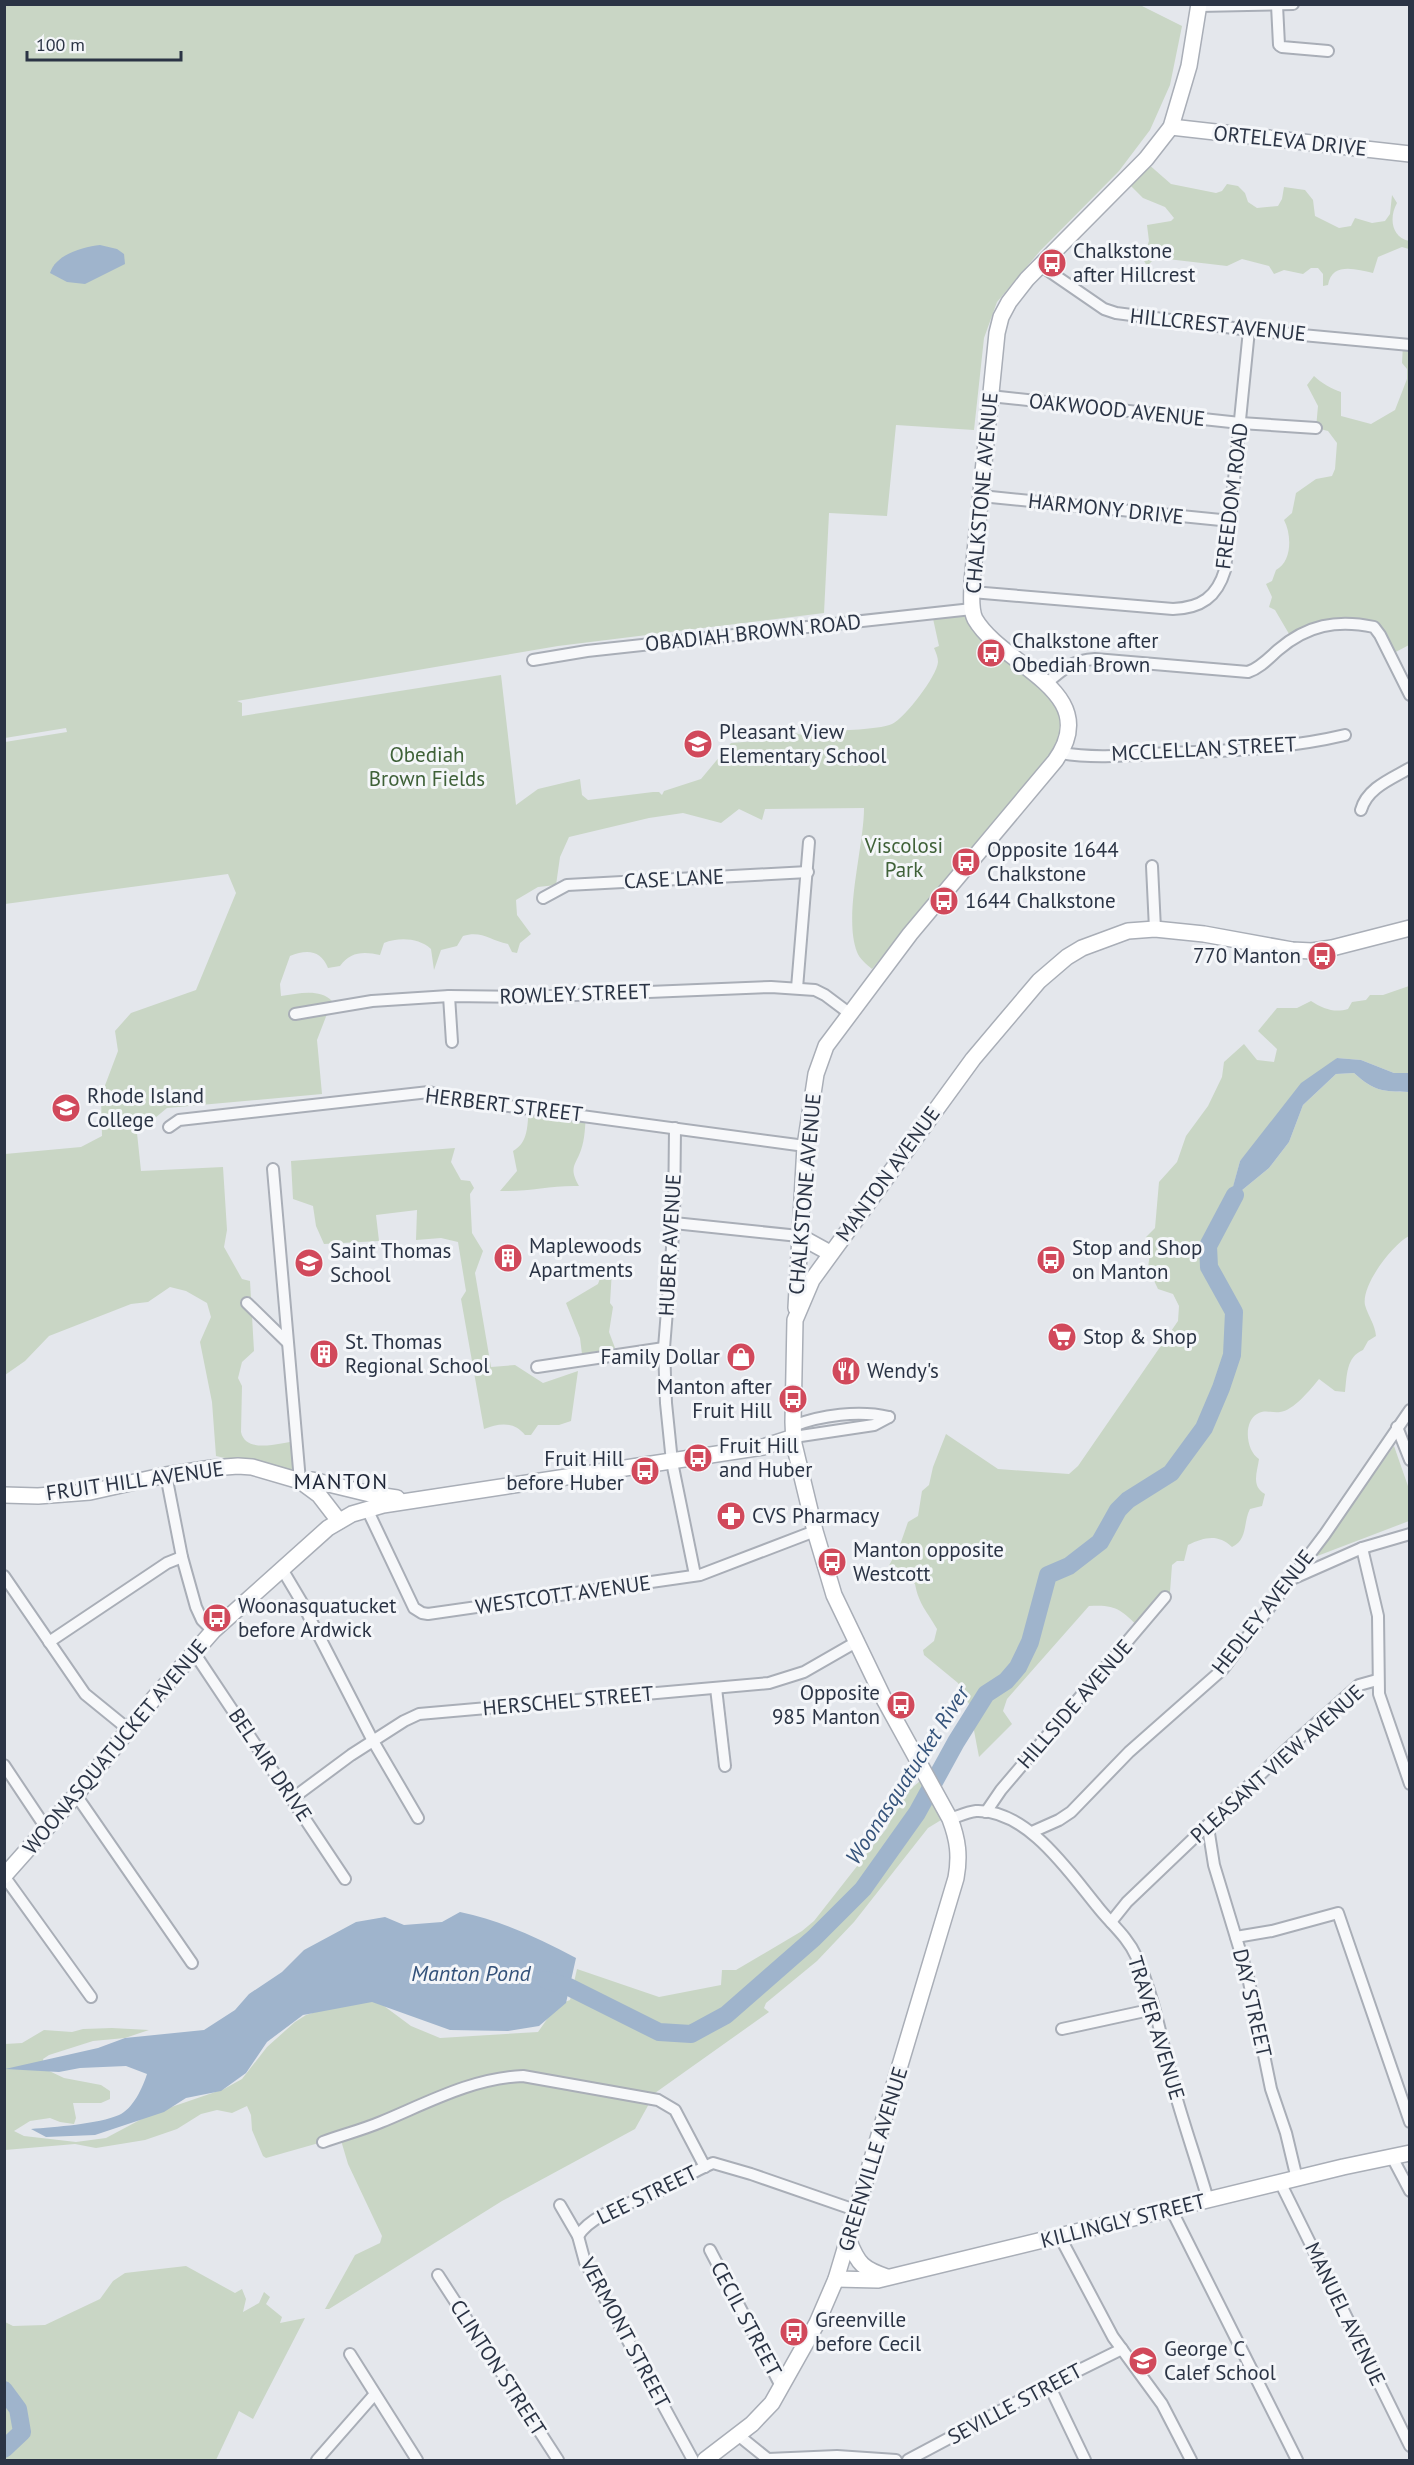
<svg xmlns="http://www.w3.org/2000/svg" width="1414" height="2465" font-family="'PT Sans',sans-serif">
	<rect width="100%" height="100%" fill="#e4e7ec"/>
	<g fill="#c9d6c5">
		<path d="M1138,4L1182,26L1170,85L1150,130L1119,171L1040,251L997,302L984,338L974,430L896,425L887,516L829,513L824,613L558,646L237,701L242,703V716L501,675L516,805L538,789L580,779L582,795L588,800L653,792H659L662,795L664,791L701,779L731,743L756,741L785,725L795,733L802,735L808,730C823,732 880,730 892,724C905,718 937,676 938,662C938,657 936,653 934,648L939,646L932,614L977,608L997,638L1045,679L1069,732L993,830L987,829L872,969C867,965 859,958 857,952C843,916 864,847 864,808L765,809L762,820L739,809L721,823L683,813L649,818L569,837L560,857L556,885L538,887L516,900L517,915L531,934L520,943L517,953L512,952L508,944C490,940 481,930 463,936L457,946L441,950L434,970L431,949C419,938 399,937 384,943L380,955C363,951 350,952 340,966L328,968C321,950 307,949 290,956L280,984L281,996C298,994 319,988 332,1001L317,1040L322,1094L167,1108L137,1133L141,1171L223,1167L227,1230L224,1247L242,1279L250,1281L254,1351L242,1362L238,1378L242,1386L241,1432C246,1455 282,1442 297,1441L300,1475L216,1456L212,1402L200,1342L211,1317L207,1303L186,1291L170,1287L148,1302L131,1304L49,1336L25,1361L5,1375V1154L81,1147L102,1136L101,1096L118,1051L115,1031L131,1013L196,990L236,893L228,874L5,904V742L67,732L66,728L5,738V5Z"/>
		<path d="M1147,163L1171,184L1216,193L1222,191L1227,184L1238,186L1245,193L1248,202L1257,208L1278,206L1282,199L1284,187L1305,190L1313,200L1315,216L1339,228L1351,226L1355,218L1372,223L1385,221L1390,214L1392,195L1397,203C1389,217 1391,237 1409,241V249L1402,247L1378,257L1373,273C1355,269 1332,262 1328,285L1323,286V274L1318,268H1311L1303,274L1284,270L1274,274L1269,266L1242,259L1227,266L1159,258L1153,260L1147,266L1143,259L1149,241L1147,225L1171,221L1174,218L1165,207L1143,198L1128,183Z"/>
		<path d="M1409,343V645L1392,654L1373,627L1355,624L1292,639L1275,610L1269,607L1272,597L1266,584L1272,581L1276,570C1292,562 1292,535 1284,520L1292,513L1296,493L1316,479L1332,476L1335,469L1337,443L1328,431L1316,428L1318,406L1307,385L1314,376C1321,383 1332,389 1341,392V416L1371,424L1395,410L1407,379V369L1402,363L1403,344Z"/>
		<path d="M1409,986V1073H1394L1361,1060L1337,1058L1240,1161L1226,1214L1241,1191L1269,1168L1289,1142L1303,1105L1336,1074L1354,1073C1375,1092 1382,1091 1409,1092V1236C1393,1244 1361,1285 1365,1305C1368,1316 1375,1324 1376,1336L1368,1341L1363,1350C1346,1357 1347,1376 1345,1392L1335,1391L1319,1379C1311,1389 1293,1411 1280,1412C1271,1413 1265,1409 1257,1414C1243,1422 1246,1451 1259,1459C1257,1473 1251,1486 1265,1494L1262,1506L1250,1509C1243,1522 1248,1540 1232,1547C1218,1534 1205,1537 1188,1545L1184,1561H1177L1172,1565L1170,1592L1139,1627C1121,1610 1116,1604 1089,1606L1007,1699L1003,1711L1012,1724L979,1757L969,1704L958,1683L924,1655L923,1650L934,1641L937,1629C927,1611 919,1605 915,1584L900,1574L885,1573L900,1545L908,1522L918,1516L922,1491L929,1485L933,1467L946,1434L998,1469L1069,1474L1078,1466L1178,1321L1179,1306L1173,1294L1158,1289L1148,1268L1151,1245L1146,1237L1155,1228L1159,1182L1177,1162L1186,1136L1208,1106L1222,1077L1224,1062L1244,1044L1257,1060L1274,1062L1277,1049L1258,1031L1277,1008H1297L1311,1001C1323,1009 1335,1013 1348,1009L1352,1002L1366,1000L1370,995H1383Z"/>
		<path d="M529,1108L586,1115C585,1126 585,1139 581,1150C576,1165 568,1167 579,1186C552,1185 527,1192 500,1191L517,1171L513,1151C529,1142 527,1125 529,1108Z"/>
		<path d="M455,1148L451,1162L461,1180L470,1181L474,1188L470,1194L472,1233L483,1251L475,1273L491,1367L515,1365L543,1383L578,1371L571,1421L559,1425H538L531,1435H525C514,1421 499,1423 484,1429L461,1299L466,1291L458,1242L441,1238L416,1240L417,1210L376,1215L379,1241L324,1244L316,1226L313,1206L293,1199L291,1161Z"/>
		<path d="M605,1264L612,1270L610,1303L613,1307L609,1332L615,1348L582,1354L580,1338L566,1303L598,1284Z"/>
		<path d="M1394,1446L1409,1489V1521L1312,1558Z"/>
		<path d="M926,1776L951,1814L928,1828L854,1922L817,1961L766,2003L764,2008L769,2012L655,2093L635,2129L502,2201L329,2309H325L355,2255L380,2243L382,2236L348,2164L340,2137L266,2158L263,2156L252,2130L251,2115L247,2106L232,2113L217,2110L201,2114L177,2129L145,2140L96,2148L75,2144L5,2150V2044L22,2043L44,2030L72,2032L83,2029L112,2028L149,2030L125,2038L93,2041L49,2055L43,2059L45,2069L64,2078L101,2085L110,2091V2099L101,2103H73L76,2118L74,2124L60,2122L50,2118L30,2121L14,2131L24,2136L76,2142L106,2138L151,2114L224,2089L242,2079L267,2047L295,2022L306,2015L356,1999L380,2003L411,2026L440,2038L538,2032L557,2005L570,2000L577,1969L659,1997L721,1985L722,1970H736L802,1931L814,1921L887,1828L901,1797Z"/>
		<path d="M186,2266L235,2293L242,2289L246,2299L243,2312L259,2303L264,2292L270,2297L266,2304L282,2317L280,2323L305,2318L253,2419L239,2411L216,2460H5V2322L13,2326L45,2325L100,2299L113,2281L125,2273Z"/>
	</g>
	<g fill="#9fb4cc">
		<path d="M100,245L117,249L124,254L125,264L85,284L67,282L50,273C56,254 83,247 100,245Z"/>
		<path d="M1337,1058L1361,1060L1394,1073H1409V1092C1382,1091 1375,1092 1354,1073L1336,1074L1303,1105L1289,1142L1269,1168L1241,1191L1225,1216L1240,1161L1301,1083Z"/>
		<path d="M460,1912C502,1921 539,1938 576,1958L566,2003L539,2026L508,2031L450,2030L372,2002L303,2015L267,2042L246,2073L221,2091L186,2098L164,2112L95,2135L46,2137L31,2129C54,2127 99,2124 119,2115C133,2109 143,2087 147,2074L126,2066L80,2068L59,2072L5,2069L98,2048L125,2038L204,2030L235,2010L249,1994L282,1972L304,1950L356,1922L385,1917L404,1925L442,1922Z"/>
	</g>
	<g fill="none" stroke-linecap="round" stroke-linejoin="round">
		<g stroke="#9fb4cc" stroke-width="18">
			<path d="M546,1980L569,1987L659,2032L691,2034L726,2015L814,1938L863,1889L917,1813L956,1742L986,1694L1006,1681L1018,1667L1030,1642L1048,1575L1069,1566L1100,1542L1118,1510L1128,1500L1171,1473L1204,1428L1221,1388L1232,1355L1234,1312L1209,1267L1208,1246L1235,1195"/>
			<path d="M4,2390L18,2409L22,2432L4,2449"/>
		</g>
		<g stroke="#a9aeb7" stroke-width="14">
			<g id="street">
				<path d="M1277,5L1279,45L1282,47L1328,51"/>
				<path d="M1199,6L1293,4"/>
				<path d="M1040,265L1104,309L1116,313L1249,330L1410,345"/>
				<path d="M990,396L1240,423L1316,428"/>
				<path d="M981,496L1231,521"/>
				<path d="M972,592L1173,609C1201,608 1217,597 1225,570L1249,330"/>
				<path d="M533,660L587,651L972,609"/>
				<path d="M1047,683C1063,669 1073,660 1095,659L1248,672C1260,668 1269,658 1278,650C1307,625 1337,619 1374,627L1380,635L1410,695"/>
				<path d="M1061,753C1095,759 1132,755 1167,753C1227,751 1286,749 1345,735"/>
				<path d="M1361,810C1367,788 1391,779 1410,768"/>
				<path d="M1152,866L1155,929"/>
				<path d="M543,898L567,885L808,872"/>
				<path d="M797,988L809,842"/>
				<path d="M449,996L452,1042"/>
				<path d="M295,1014L372,1001L449,996L527,997L771,987L815,990L825,995L849,1013"/>
				<path d="M169,1127L179,1120L429,1092L456,1099L805,1146"/>
				<path d="M675,1128L674,1223L664,1348L666,1403L672,1462L695,1575"/>
				<path d="M273,1169L300,1481"/>
				<path d="M674,1223L799,1236"/>
				<path d="M247,1303L287,1342"/>
				<path d="M537,1367L664,1348"/>
				<path d="M793,1426C821,1415 859,1410 889,1417"/>
				<path d="M1397,1427L1410,1460"/>
				<path d="M794,1437L874,1425L889,1417"/>
				<path d="M166,1475L182,1557L196,1607L202,1620L213,1631"/>
				<path d="M367,1509L414,1608L422,1613L428,1614L700,1575L815,1531"/>
				<path d="M1362,1548L1378,1616L1379,1694L1410,1784"/>
				<path d="M282,1569L301,1601L373,1741L418,1818"/>
				<path d="M4,1576L85,1694L128,1729"/>
				<path d="M1294,1578L1362,1548L1410,1534"/>
				<path d="M49,1642L167,1563L182,1557"/>
				<path d="M193,1651L345,1879"/>
				<path d="M716,1688L725,1766"/>
				<path d="M4,1765L46,1828"/>
				<path d="M76,1795L192,1963"/>
				<path d="M293,1798L351,1755L404,1721L419,1714L769,1683L804,1672L858,1641"/>
				<path d="M986,1812L1001,1790L1165,1597"/>
				<path d="M950,1819C959,1816 967,1812 976,1811C1027,1809 1069,1872 1097,1906C1110,1923 1127,1936 1136,1956C1156,2000 1163,2049 1176,2096C1186,2131 1198,2165 1208,2200"/>
				<path d="M1208,1827L1214,1865L1248,1977L1271,2089L1286,2133L1297,2179"/>
				<path d="M1032,1832L1059,1820L1071,1812L1129,1752L1223,1669L1325,1534L1410,1410"/>
				<path d="M4,1876L91,1997"/>
				<path d="M1111,1922L1127,1902L1285,1751L1359,1685L1377,1680"/>
				<path d="M1236,1937L1272,1931L1338,1913L1410,2122"/>
				<path d="M1062,2029L1154,2009"/>
				<path d="M323,2142C342,2135 362,2130 381,2122C427,2103 472,2078 523,2076L658,2100L675,2110L705,2167"/>
				<path d="M1392,2157L1410,2191"/>
				<path d="M1280,2182L1410,2446"/>
				<path d="M560,2205L578,2236L585,2262L693,2460"/>
				<path d="M1171,2209L1297,2460"/>
				<path d="M578,2236C593,2212 634,2203 659,2191C677,2182 694,2171 713,2163L751,2174L858,2211"/>
				<path d="M1060,2237L1113,2337L1162,2404L1191,2460"/>
				<path d="M710,2250L782,2388"/>
				<path d="M438,2275L558,2460"/>
				<path d="M350,2354L417,2460"/>
				<path d="M1049,2385L1085,2460"/>
				<path d="M738,2435L769,2460"/>
				<path d="M768,2459L837,2456L896,2460"/>
				<path d="M317,2460L374,2395"/>
				<path d="M908,2460L1049,2385L1122,2349"/>
			</g>
		</g>
		<g stroke="#a9aeb7" stroke-width="18">
			<g id="secondary">
				<path d="M1171,127L1410,154"/>
				<path d="M799,1236L830,1253"/>
				<path d="M796,1308L805,1146L816,1074L826,1046L910,934L1055,761C1105,691 1003,667 975,619C970,609 972,593 972,582L997,333L1001,317L1009,302L1027,279L1146,159L1171,127L1189,66L1199,4"/>
				<path d="M300,1481L319,1495L339,1521"/>
				<path d="M4,1495L38,1496L90,1492L166,1475L212,1468L238,1466L252,1467L300,1481L312,1480L370,1494L397,1498"/>
				<path d="M4,1876L76,1795L155,1697L213,1631L328,1528L352,1514L383,1505L763,1447L794,1437"/>
				<path d="M849,2241C858,2264 863,2269 887,2277"/>
				<path d="M836,2279L878,2280L1343,2167L1410,2153"/>
				<path d="M705,2460L752,2424L772,2403L817,2323L836,2279L956,1878C960,1856 958,1840 950,1819L885,1701L834,1595L815,1531L794,1444L793,1422L795,1320L812,1280L973,1059L1039,981L1067,957L1082,948L1128,931L1155,929L1204,934L1292,950L1312,951L1332,948L1410,928"/>
			</g>
		</g>
		<use href="#street" stroke="#f7f8fa" stroke-width="10"/>
		<use href="#secondary" stroke="#fff" stroke-width="15"/>
	</g>
	<defs>
		<g id="bus-disc" transform="scale(1.5)"><circle r="9.5" fill="#d1495b" stroke="#f4f6f9"/><path d="M-5-6H5V4H4V6H2V4H-2V6H-4V4H-5ZM-3.5-4V0h7V-4ZM-3.5 1.2v1.5H-2V1.2ZM2 1.2v1.5H3.5V1.2Z" fill="#fff"/></g>
		<g id="school-disc" transform="scale(1.5)"><circle r="9.5" fill="#d1495b" stroke="#f4f6f9"/><path d="M0-5L7-2L0 1L-7-2ZM-4 1L0 2.5L4 1V4Q0 6-4 4Z" fill="#fff"/></g>
		<g id="university-disc" transform="scale(1.5)"><circle r="9.5" fill="#d1495b" stroke="#f4f6f9"/><path d="M0-5L7-2L0 1L-7-2ZM-4 1L0 2.5L4 1V4Q0 6-4 4Z" fill="#fff"/></g>
		<g id="building-disc" transform="scale(1.5)"><circle r="9.5" fill="#d1495b" stroke="#f4f6f9"/><path d="M-4-6H4V6H1V3H-1V6H-4ZM-2.5-4.3h1.7v1.8h-1.7ZM.8-4.3h1.7v1.8H.8ZM-2.5-1h1.7V.8h-1.7ZM.8-1h1.7V.8H.8Z" fill="#fff"/></g>
		<g id="supermarket-disc" transform="scale(1.5)"><circle r="9.5" fill="#d1495b" stroke="#f4f6f9"/><path d="M-6-5.5h2.5l.6 2H6L4.5 2H-2.5L-4.4-4H-6ZM-1.5 3.2a1.3 1.3 0 1 0 .1 0ZM3 3.2a1.3 1.3 0 1 0 .1 0Z" fill="#fff"/></g>
		<g id="shop-disc" transform="scale(1.5)"><circle r="9.5" fill="#d1495b" stroke="#f4f6f9"/><path d="M-5-2.5h2.3a2.7 3.5 0 0 1 5.4 0H5L5.5 6h-11ZM-1.5-2.5h3a1.5 2.3 0 0 0-3 0Z" fill="#fff"/></g>
		<g id="restaurant-disc" transform="scale(1.5)"><circle r="9.5" fill="#d1495b" stroke="#f4f6f9"/><path d="M-5-6h1v4h1v-4h1v4h1v-4h1v5L-1.5 .5V6h-2V.5L-5-1ZM5-6V6H3V1.5H1.5Q1.5-4 5-6Z" fill="#fff"/></g>
		<g id="pharmacy-disc" transform="scale(1.5)"><circle r="9.5" fill="#d1495b" stroke="#f4f6f9"/><path d="M-2-6h4v4h4v4h-4v4h-4v-4h-4v-4h4Z" fill="#fff"/></g>
	</defs>
	<g fill-rule="evenodd">
		<use href="#bus-disc" x="1052" y="263"/>
		<use href="#bus-disc" x="991" y="653"/>
		<use href="#school-disc" x="698" y="744"/>
		<use href="#bus-disc" x="966" y="862"/>
		<use href="#bus-disc" x="944" y="901"/>
		<use href="#bus-disc" x="1322" y="956"/>
		<use href="#university-disc" x="66" y="1108"/>
		<use href="#building-disc" x="508" y="1258"/>
		<use href="#bus-disc" x="1051" y="1260"/>
		<use href="#school-disc" x="309" y="1263"/>
		<use href="#supermarket-disc" x="1062" y="1337"/>
		<use href="#building-disc" x="324" y="1354"/>
		<use href="#shop-disc" x="741" y="1357"/>
		<use href="#restaurant-disc" x="846" y="1371"/>
		<use href="#bus-disc" x="793" y="1399"/>
		<use href="#bus-disc" x="698" y="1458"/>
		<use href="#bus-disc" x="645" y="1471"/>
		<use href="#pharmacy-disc" x="731" y="1516"/>
		<use href="#bus-disc" x="832" y="1562"/>
		<use href="#bus-disc" x="217" y="1618"/>
		<use href="#bus-disc" x="901" y="1705"/>
		<use href="#bus-disc" x="794" y="2332"/>
		<use href="#school-disc" x="1143" y="2361"/>
	</g>
	<g text-anchor="middle" stroke-width="6" stroke-linejoin="round" paint-order="stroke">
		<g font-size="21" fill="#2b3445" stroke="#f4f6f9">
			<text transform="translate(1290 141) rotate(6)" y="7">ORTELEVA DRIVE</text>
			<text transform="translate(1218 325) rotate(6)" y="7">HILLCREST AVENUE</text>
			<text transform="translate(1117 410) rotate(6)" y="7">OAKWOOD AVENUE</text>
			<text transform="translate(982 493) rotate(-85)" y="7">CHALKSTONE AVENUE</text>
			<text transform="translate(1232 496) rotate(-83)" y="7">FREEDOM ROAD</text>
			<text transform="translate(1106 509) rotate(6)" y="7">HARMONY DRIVE</text>
			<text transform="translate(753 633) rotate(-6)" y="7">OBADIAH BROWN ROAD</text>
			<text transform="translate(1204 749) rotate(-3)" y="7">MCCLELLAN STREET</text>
			<text transform="translate(674 879) rotate(-3)" y="7">CASE LANE</text>
			<text transform="translate(575 994) rotate(-2)" y="7">ROWLEY STREET</text>
			<text transform="translate(504 1105) rotate(7)" y="7">HERBERT STREET</text>
			<text transform="translate(888 1174) rotate(-54)" y="7">MANTON AVENUE</text>
			<text transform="translate(805 1194) rotate(-85)" y="7">CHALKSTONE AVENUE</text>
			<text transform="translate(670 1245) rotate(-87)" y="7">HUBER AVENUE</text>
			<text transform="translate(135 1481) rotate(-8)" y="7">FRUIT HILL AVENUE</text>
			<text transform="translate(563 1595) rotate(-8)" y="7">WESTCOTT AVENUE</text>
			<text transform="translate(1263 1612) rotate(-52)" y="7">HEDLEY AVENUE</text>
			<text transform="translate(568 1701) rotate(-5)" y="7">HERSCHEL STREET</text>
			<text transform="translate(1075 1704) rotate(-49)" y="7">HILLSIDE AVENUE</text>
			<text transform="translate(115 1747) rotate(-50)" y="7">WOONASQUATUCKET AVENUE</text>
			<text transform="translate(1277 1764) rotate(-42)" y="7">PLEASANT VIEW AVENUE</text>
			<text transform="translate(270 1765) rotate(56)" y="7">BEL AIR DRIVE</text>
			<text transform="translate(1252 2003) rotate(77)" y="7">DAY STREET</text>
			<text transform="translate(1156 2028) rotate(73)" y="7">TRAVER AVENUE</text>
			<text transform="translate(873 2159) rotate(-73)" y="7">GREENVILLE AVENUE</text>
			<text transform="translate(647 2195) rotate(-26)" y="7">LEE STREET</text>
			<text transform="translate(1123 2221) rotate(-14)" y="7">KILLINGLY STREET</text>
			<text transform="translate(1345 2314) rotate(64)" y="7">MANUEL AVENUE</text>
			<text transform="translate(746 2319) rotate(62)" y="7">CECIL STREET</text>
			<text transform="translate(625 2333) rotate(62)" y="7">VERMONT STREET</text>
			<text transform="translate(498 2368) rotate(57)" y="7">CLINTON STREET</text>
			<text transform="translate(1015 2404) rotate(-28)" y="7">SEVILLE STREET</text>
		</g>
		<g font-size="21" fill="#2b3445" stroke="#f4f6f9" text-anchor="start">
			<text x="1073" y="258">Chalkstone<tspan x="1073" dy="24">after Hillcrest</tspan></text>
			<text x="1012" y="648">Chalkstone after<tspan x="1012" dy="24">Obediah Brown</tspan></text>
			<text x="719" y="739">Pleasant View<tspan x="719" dy="24">Elementary School</tspan></text>
			<text x="987" y="857">Opposite 1644<tspan x="987" dy="24">Chalkstone</tspan></text>
			<text x="965" y="908">1644 Chalkstone</text>
			<text x="1301" y="963" text-anchor="end">770 Manton</text>
			<text x="87" y="1103">Rhode Island<tspan x="87" dy="24">College</tspan></text>
			<text x="529" y="1253">Maplewoods<tspan x="529" dy="24">Apartments</tspan></text>
			<text x="1072" y="1255">Stop and Shop<tspan x="1072" dy="24">on Manton</tspan></text>
			<text x="330" y="1258">Saint Thomas<tspan x="330" dy="24">School</tspan></text>
			<text x="1083" y="1344">Stop &amp; Shop</text>
			<text x="345" y="1349">St. Thomas<tspan x="345" dy="24">Regional School</tspan></text>
			<text x="720" y="1364" text-anchor="end">Family Dollar</text>
			<text x="867" y="1378">Wendy's</text>
			<text x="772" y="1394" text-anchor="end">Manton after<tspan x="772" dy="24">Fruit Hill</tspan></text>
			<text x="719" y="1453">Fruit Hill<tspan x="719" dy="24">and Huber</tspan></text>
			<text x="624" y="1466" text-anchor="end">Fruit Hill<tspan x="624" dy="24">before Huber</tspan></text>
			<text x="752" y="1523">CVS Pharmacy</text>
			<text x="853" y="1557">Manton opposite<tspan x="853" dy="24">Westcott</tspan></text>
			<text x="238" y="1613">Woonasquatucket<tspan x="238" dy="24">before Ardwick</tspan></text>
			<text x="880" y="1700" text-anchor="end">Opposite<tspan x="880" dy="24">985 Manton</tspan></text>
			<text x="815" y="2327">Greenville<tspan x="815" dy="24">before Cecil</tspan></text>
			<text x="1164" y="2356">George C<tspan x="1164" dy="24">Calef School</tspan></text>
		</g>
		<g font-size="21" fill="#3f6138" stroke="#f4f6f9">
			<text x="427" y="762">Obediah<tspan x="427" dy="24">Brown Fields</tspan></text>
			<text x="904" y="853">Viscolosi<tspan x="904" dy="24">Park</tspan></text>
		</g>
		<g font-size="22" letter-spacing="1.5" fill="#1d2536" stroke="#f4f6f9">
			<text x="341" y="1489">MANTON</text>
		</g>
		<g font-size="22" font-style="italic" fill="#34527a" stroke="#f4f6f9">
			<text transform="translate(907 1775) rotate(-57)" y="8">Woonasquatucket River</text>
			<text x="471" y="1981">Manton Pond</text>
		</g>
	</g>
	<rect width="1414" height="2465" fill="none" stroke="#2b3445" stroke-width="12"/>
	<path d="M27 51v9h154v-9" fill="none" stroke="#2b3445" stroke-width="3"/>
	<text x="36" y="51" font-size="18" fill="#2b3445" stroke="#f4f6f9" stroke-width="4.5" paint-order="stroke">100 m</text>
</svg>
